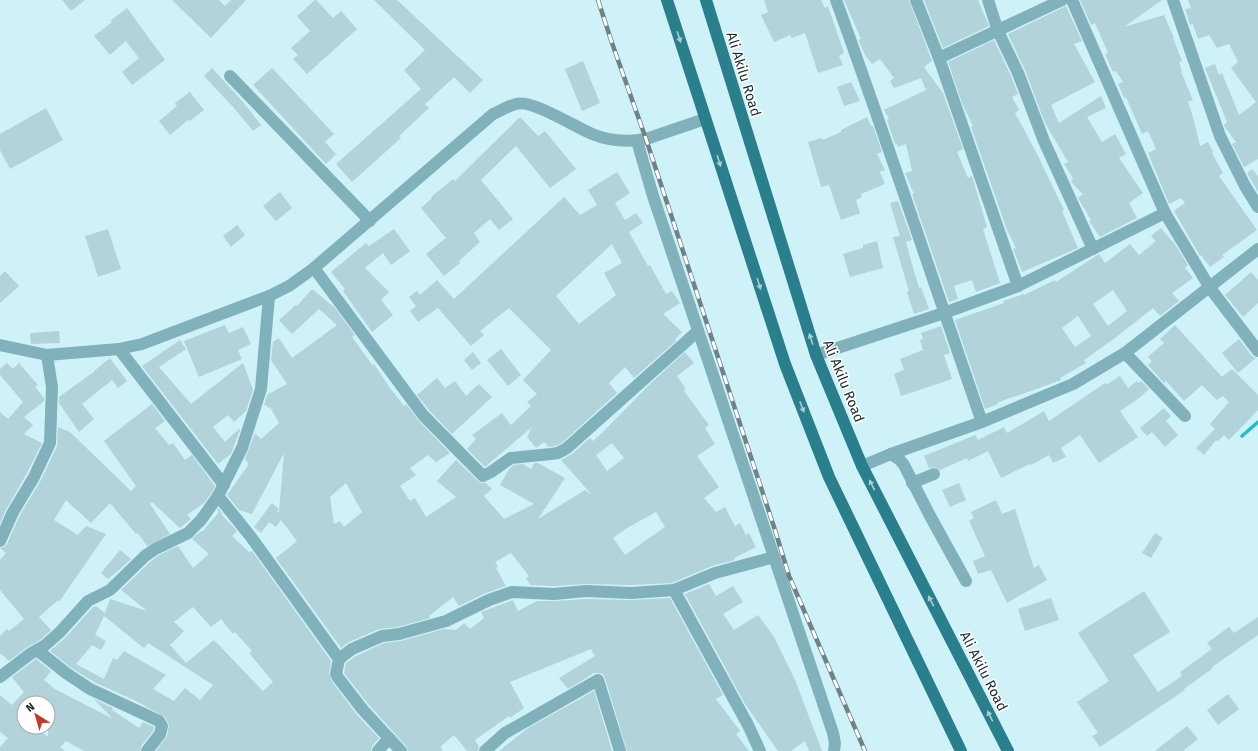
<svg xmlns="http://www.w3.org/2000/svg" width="1258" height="751" font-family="'Fira Sans',sans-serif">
	<rect width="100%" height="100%" fill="#cff2f8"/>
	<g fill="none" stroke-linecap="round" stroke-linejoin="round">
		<path stroke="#24bace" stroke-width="3.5" d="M1242,436L1258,422"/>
	</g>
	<g fill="#b1d3d9" fill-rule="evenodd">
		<path d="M62,0H85L71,11Z"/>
		<path d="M172,0H219L225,6L231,0H246L211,38Z"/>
		<path d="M315,0H316L333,18L341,11L357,29L307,74L293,59L298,55L291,48L310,31L297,16Z"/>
		<path d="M374,0H397L483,80L470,93L454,77L425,104L429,108L399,136L401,138L352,182L336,164L421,89L404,70L425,50Z"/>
		<path d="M764,0H821L825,8L828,6L844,53L839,56L843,65L818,73L805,33L792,38L790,35L774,42L761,15L768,12Z"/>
		<path d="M844,0H909L932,61L924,67L943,93L963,149L957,152L968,178L972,176L987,227L983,229L1000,283L976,292L972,280L954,286L958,299L949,302L912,194H914L905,173L912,171L906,144L898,147L896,143L895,144L887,120L889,119L884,110L926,90L921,78L894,88L890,81L894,78L880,59L872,64L865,55L859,41L858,40L861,39Z"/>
		<path d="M924,0H978L989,26L943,48Z"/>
		<path d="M1080,0H1162L1124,27L1164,15L1174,38H1173L1182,61L1179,62L1182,72H1181L1193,100L1188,102L1193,117L1200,146L1208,142L1213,152L1212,153L1223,173L1219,176L1257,230L1222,255L1224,257L1210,267L1201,255L1200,256L1174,211L1185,203L1181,198L1169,204L1148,153L1156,149L1148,131L1142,134L1126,97L1124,98L1119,86L1118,84L1123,82L1116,71L1113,72L1105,54L1108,53L1095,23L1091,25Z"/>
		<path d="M1188,0H1258V159L1244,167L1232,144L1236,142L1224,126V125L1227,122L1205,68L1215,64L1219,75L1222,73L1239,115L1256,102L1231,68L1238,62L1229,44L1217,48L1209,35L1198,39L1193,24L1190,25L1185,9L1191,8Z"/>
		<path d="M1066,6L1082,41L1074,44L1095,82L1051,105L1059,123L1101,96L1106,108L1087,117L1102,142L1115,134L1126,154L1119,158L1143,193L1129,203L1137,218L1100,237L1089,221L1091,220L1078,198L1083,194L1071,182L1073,178L1064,164L1068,162L1045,123L1025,70L1008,34Z"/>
		<path d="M127,8L165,60L132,85L122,72L139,58L128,44L126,41L110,55L94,36L112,22L111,20Z"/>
		<path d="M994,40L1011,76L1018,94L1012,97L1019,110L1015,113L1037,154L1064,210L1062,211L1078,248L1022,272L1013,249L1016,248L1007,230L971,127L973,126L962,103L948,62Z"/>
		<path d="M583,61L600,103L582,111L565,69Z"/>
		<path d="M212,68L243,102L261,125L253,131L234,108L204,76Z"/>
		<path d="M272,68L334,134L325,142L336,154L326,164L253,85Z"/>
		<path d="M851,82L860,101L844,106L837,87Z"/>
		<path d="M190,92L204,110L190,121L188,120L170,135L159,121L177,106L175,103Z"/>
		<path d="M46,108L63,140L10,169L0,150V134Z"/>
		<path d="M520,117L538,136L545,131L576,169L550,188L516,146L481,180L513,219L499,230L490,219L474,233L480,242L459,261L460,263L444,276L426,254L446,238L421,208L432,198L431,197L453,179L455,181Z"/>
		<path d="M867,117L871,126H873L882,152L877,154L885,170L880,172L885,184L861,194L862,197L856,200L860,213L841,220L829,185L821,187L808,142L822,138L823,140L841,132V130Z"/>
		<path d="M1252,169L1258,176V192L1247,173Z"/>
		<path d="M617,172L630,193L615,203L625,220L636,213L643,223L629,232L648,266L650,265L666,294L672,291L680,303L663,314L682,332L675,339L676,341L634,378L625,367L609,383L617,393L563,442L556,446L549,447L544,442L536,448L527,437L532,427L485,467L467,449L476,439L472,435L502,413L511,425L531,406L527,402L537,394L523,380L551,350L509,308L480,331L484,335L471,346L438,308L418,322L410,311L416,306L409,297L417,291L420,295L437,280L454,299L564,197L580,215L597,205L588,190ZM612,244L622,263L604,273L616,295L579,324L556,296Z"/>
		<path d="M280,192L292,208L276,221L263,206Z"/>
		<path d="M898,201L912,240L906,242L909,254L919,288L921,287L929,309L914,314L907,292L909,291L893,237L900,236L890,203Z"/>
		<path d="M237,225L245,235L231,247L223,236Z"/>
		<path d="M1161,228L1172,241H1173L1188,265L1185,268L1193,278L1172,293L1179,301L1160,316L1153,308L1115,338L1084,360L1086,363L1060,378L1061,380L1037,389L1007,399L997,403L998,404L985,409L955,320L1004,303L1003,301L1024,294V295L1055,280L1056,282L1099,254L1105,263L1130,244L1139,255L1156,241L1151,236ZM1113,290L1127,311L1108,326L1093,304ZM1078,316L1091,336L1075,347L1062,328Z"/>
		<path d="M108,229L121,269L98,277L85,236Z"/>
		<path d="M394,229L410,251L391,265L383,253L365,268L389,292L381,300L393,315L372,332L343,291L345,289L331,272L366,243L369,246Z"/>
		<path d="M877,241L883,268L850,277L843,254L863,248V245Z"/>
		<path d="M5,271L19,286L0,303V276Z"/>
		<path d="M1251,272L1258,280V303L1243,317L1225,295Z"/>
		<path d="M312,289L335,308L355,335L352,337L373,366L374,364L390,388L404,406L406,404L418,420L450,453L436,462L428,455L410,468L416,475L400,486L410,501L415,498L426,517L456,497L437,481L456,460L478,481L481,483H486L492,489L484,496L504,519L534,504L500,485L509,469L514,465L523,464L531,469L534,463H538L565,478L538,519L585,490L592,495L561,460L572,454L590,438L593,441L603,432L652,382L685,352L694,363L677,376L686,389L684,391L709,425L705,428L715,444L697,456L719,487L704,498L716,512L725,507L735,526L740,523L746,535L749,533L756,547L734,558L735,560L712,566L672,583L631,585L586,584L554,586L530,585L526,578L529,576L511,553L495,562L498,566L496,568L506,586L486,593L459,606L453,597L429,616L430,618L398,627L379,629L349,642L341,648L276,558L297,541L281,520L276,527L269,522L261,533L254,527L272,503L279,509L277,511L279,512L284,453L252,514L239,510L227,495L249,464L245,459L255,433L261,439L279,423L270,407L268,408L266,405H264L267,395L287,384L271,360L273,342L279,338L292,358L337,325L319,309L292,334L279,320L296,305L297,306ZM612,443L624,458L607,471L596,455ZM346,483L362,512L344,527L340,521L334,524L330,497ZM656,512L665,527L625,555L613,538L627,528Z"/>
		<path d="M225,325L229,333L243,327L251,344L238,350L242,359L199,377L184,341Z"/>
		<path d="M1175,325L1222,377L1232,369L1258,395V410L1229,440L1224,435L1218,441L1216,440L1204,455L1196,448L1215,429L1210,424L1229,402L1223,396L1217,400L1202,385L1184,401L1166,381L1164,383L1148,365L1152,361L1148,357L1164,343L1160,339Z"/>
		<path d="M941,326L950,353L944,355L952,379L901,396L894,374L904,370L900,359L923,350L920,340L923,339L921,333Z"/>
		<path d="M59,331L60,343L31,344L30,333Z"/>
		<path d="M1239,339L1252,356L1256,358L1238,373L1222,353Z"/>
		<path d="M180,340L186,349L159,367L191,404L243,363L253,390L246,411L234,422L228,415L213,427L225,442L239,429L240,430L231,454L218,464L142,366Z"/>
		<path d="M501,349L521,375L508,386L487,360Z"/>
		<path d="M473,352L481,363L472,370L464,360Z"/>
		<path d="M110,358L127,381L118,388L112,380L82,404L94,419L79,432L59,403V397L95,371H94Z"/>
		<path d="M7,363L13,369L19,363L38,385L35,387L44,398V401L24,417L33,425L24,434L42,443L27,473L7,508L0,523V412L8,419L23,402L0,375V369Z"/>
		<path d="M1120,376L1128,388L1137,381L1139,383L1141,381L1149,389L1138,399L1120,411L1138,437L1099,463L1080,435L1061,448L1066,457L1053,463L1049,455L1031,465L1030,464L1001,478L988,451L968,461L967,458L940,470L935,467L929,468L924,456L975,435L978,440L1004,427L1007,433L1044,411L1049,421L1105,383L1106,385Z"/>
		<path d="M437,378L445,388L455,381L466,396L479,384L492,397L452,434L429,410L417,395Z"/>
		<path d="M152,404L165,421L155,428L169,445L173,443L185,460L192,455L215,486L212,492L204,503L187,515L191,519L180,528L152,502L150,504L170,534L147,546L138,533L136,534L110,503L91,523L66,500L54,520L78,535L86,526L106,534L59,602L58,600L39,617L51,630L40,640L26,648L9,661L0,653V636L7,629L9,631L24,619L0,590V560L6,553L0,548L4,547L7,544L20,515L41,480L57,446L58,427L70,432L131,491L136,486L104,441Z"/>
		<path d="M1164,408L1171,416L1166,421L1178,435L1165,447L1152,432L1147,436L1140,428Z"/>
		<path d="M959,483L966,500L950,507L942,490Z"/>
		<path d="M996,500L1002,514L1015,509L1034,568L1039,565L1047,580L1007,603L991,570L978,574L973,561L985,556L969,521L974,518L971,512Z"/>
		<path d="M218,508L222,513L221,514L237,531L232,536L249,552L252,551L331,661L329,673L333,683L357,715L379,738L372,746L371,751H156L167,736L169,725L165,717L136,701L94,682L70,667L50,651L65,638L93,607L96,606L105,613L110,599L147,611L121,590L150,562L159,555L178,546L193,568L209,554L192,539L201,531L202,532L219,512L217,510ZM193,607L211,627L221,619L233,634L235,632L252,651L249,653L273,682L263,691L214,640L186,663L170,645L184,631L174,622ZM105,614L104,616L144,648L148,643L213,685L200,700L185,688L174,701L153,689L166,675L124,651L117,660L113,658L104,679L76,664L92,645L101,650L106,641L95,635Z"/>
		<path d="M1155,533L1163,538L1151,558L1142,553Z"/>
		<path d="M120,550L131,559L118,571L119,570L108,579L101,573Z"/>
		<path d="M709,584L716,596L733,586L743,602L723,614L734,630L758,615L774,637L795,680L822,751H809L805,741L791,751H778L745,704L685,594Z"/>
		<path d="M1144,591L1170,632L1133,655L1158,692L1182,676L1180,672L1212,649L1207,643L1229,627L1234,633L1258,617V635L1212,667L1213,668L1184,689L1185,690L1100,747L1092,736L1098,733L1077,702L1109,681L1078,633Z"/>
		<path d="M670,598L723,695L716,699L740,731L736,734L749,751H627L605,678L603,674L599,673H594L568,689L559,678L595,656L591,649L510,682L524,708L510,718L509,716L475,740L479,747L478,751H467L454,735L441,746L442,751H408L406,746L369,705L344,673L346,663L356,656L384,643L401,641L444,629L456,630L464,623L470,629L484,618L481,612L513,600L518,611L537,601H555L586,599L631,600Z"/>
		<path d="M1051,598L1059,620L1025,631L1018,609Z"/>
		<path d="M36,659L51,671L44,680L55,689L113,719L94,699L113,708L112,710L139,728L143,722L154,727L153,731L141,746L140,751H84L66,741L60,747L65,751H0V747L8,738L0,732V695L12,705L24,692L12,677ZM24,703H48V737L35,727H24Z"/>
		<path d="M594,691L612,751H499L528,728Z"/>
		<path d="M1228,694L1239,709L1218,725L1207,710Z"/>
		<path d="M1187,726L1198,739L1183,751H1155Z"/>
	</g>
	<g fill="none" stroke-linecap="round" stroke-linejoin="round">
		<g stroke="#81b2bb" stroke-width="12">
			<path d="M836,0C887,140 933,281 982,422"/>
			<path d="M916,0L939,58L1018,286"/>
			<path d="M988,0L998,31L1018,73L1044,141L1093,249"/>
			<path d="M1072,0L1165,213L1210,288L1258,351"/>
			<path d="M1173,0L1220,136L1245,186L1258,207"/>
			<path d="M939,58L1062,0"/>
			<path d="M230,76L370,221"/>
			<path d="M637,141L653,196L833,733L835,743L834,751"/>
			<path d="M314,268L423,415L483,476L491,472L511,458L551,454L558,453L567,448L698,331"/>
			<path d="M0,345L47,355L119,349L142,344L269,296L289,286L314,268L493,114C500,111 508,106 516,104C532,99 575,127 592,134C609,141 628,142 646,139L705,119"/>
			<path d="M119,349L224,485"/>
			<path d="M1125,353L1185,416"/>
			<path d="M816,355L944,313L1018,286L1165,213"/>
			<path d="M891,454L900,460L904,465L929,514L966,581"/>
			<path d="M862,466L891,454L982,422L1073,384L1125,353L1258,249"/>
			<path d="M912,483L934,474"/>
			<path d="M218,496L251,537L339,659L336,674L339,679L363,710L401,751"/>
			<path d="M0,541L13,512L34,477L50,443L52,387L47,355"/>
			<path d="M674,590L748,725L760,751"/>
			<path d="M37,650L66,673L90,689L159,721L162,726L160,734L147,751"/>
			<path d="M339,659L352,649L382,636L399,634L446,621L489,600L512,592L554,594L586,591L631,593L674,590L715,573L774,557"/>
			<path d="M0,677L30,654L44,646L59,633L88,601L110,590L145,556L155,549L188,533L201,520L218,496L242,448L261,389L269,296"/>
			<path d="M378,751L389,738"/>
			<path d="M485,751L505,733L598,680L620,751"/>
		</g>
		<g stroke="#2a7f8c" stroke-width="12">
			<path d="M667,0L785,364L829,477L961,751"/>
			<path d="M706,0L816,355L862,466L1008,751"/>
		</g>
		<g stroke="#6d8387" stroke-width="4.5">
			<path id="rail" d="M598,0L612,43L646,139L775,530L789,576L865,751"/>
		</g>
		<use href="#rail" stroke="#fff" stroke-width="3" stroke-dasharray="9" stroke-linecap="butt"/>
	</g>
	<defs><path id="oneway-solid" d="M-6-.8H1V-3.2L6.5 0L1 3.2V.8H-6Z"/></defs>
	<g fill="#aaccd1">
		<use href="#oneway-solid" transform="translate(679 37) rotate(72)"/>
		<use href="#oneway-solid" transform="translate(719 161) rotate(72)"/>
		<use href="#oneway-solid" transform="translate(759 284) rotate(72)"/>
		<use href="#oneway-solid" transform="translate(811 339) rotate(-108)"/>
		<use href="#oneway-solid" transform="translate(802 407) rotate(69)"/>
		<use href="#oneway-solid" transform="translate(872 485) rotate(-117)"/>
		<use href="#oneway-solid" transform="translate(931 601) rotate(-117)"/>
		<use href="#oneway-solid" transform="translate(990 716) rotate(-117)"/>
	</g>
	<g text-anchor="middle" stroke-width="3" stroke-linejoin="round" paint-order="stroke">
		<g font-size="14" fill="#1c292b" stroke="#fff">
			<text transform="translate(744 74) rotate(73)" y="5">Ali Akilu Road</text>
			<text transform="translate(844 381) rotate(68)" y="5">Ali Akilu Road</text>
			<text transform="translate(984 671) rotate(63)" y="5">Ali Akilu Road</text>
		</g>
	</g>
	<g transform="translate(36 715) rotate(323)"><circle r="19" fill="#ffffff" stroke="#a4a9aa"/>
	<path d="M0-3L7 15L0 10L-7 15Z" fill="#c5382c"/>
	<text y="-6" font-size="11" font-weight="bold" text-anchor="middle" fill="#1c292b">N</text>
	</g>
</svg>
